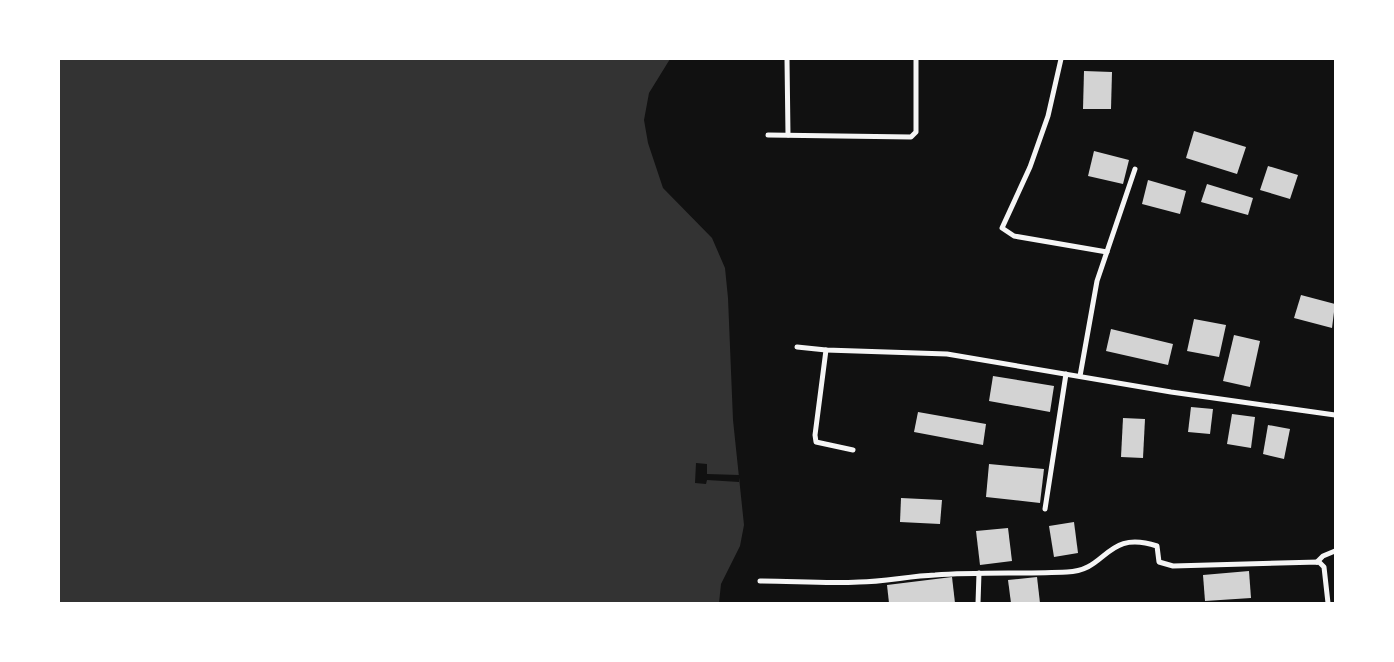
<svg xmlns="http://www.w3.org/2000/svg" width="1394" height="662" font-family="Montserrat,sans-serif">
	<rect width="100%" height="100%" fill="#111"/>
	<path fill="#333" d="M59,59H670L649,93L644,120L648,143L663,188L712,238L725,268L728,298L733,420L744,525L740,546L721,584L719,603H59Z"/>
	<path fill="#111" d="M696,463L707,464V474L739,475V482L707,480L706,484L695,483Z"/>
	<g fill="#d3d3d3">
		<path d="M1084,71L1112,72L1111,109H1083Z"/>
		<path d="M1194,131L1246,147L1237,174L1186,158Z"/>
		<path d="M1094,151L1129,160L1123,184L1088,176Z"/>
		<path d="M1268,166L1298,175L1290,199L1260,190Z"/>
		<path d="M1148,180L1186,191L1180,214L1142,204Z"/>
		<path d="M1207,184L1253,198L1248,215L1201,202Z"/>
		<path d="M1301,295L1335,304L1332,328L1294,318Z"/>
		<path d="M1194,319L1226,325L1219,357L1187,351Z"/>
		<path d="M1111,329L1173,344L1168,365L1106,351Z"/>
		<path d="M1234,335L1260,341L1250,387L1223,381Z"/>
		<path d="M993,376L1054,386L1050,412L989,401Z"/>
		<path d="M1191,407L1213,409L1210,434L1188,432Z"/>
		<path d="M918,412L986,424L983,445L914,432Z"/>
		<path d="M1232,414L1255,417L1251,448L1227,444Z"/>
		<path d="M1123,418L1145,419L1143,458L1121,457Z"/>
		<path d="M1268,425L1290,429L1284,459L1263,454Z"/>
		<path d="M989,464L1044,469L1040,503L986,497Z"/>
		<path d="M901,498L942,500L940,524L900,522Z"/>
		<path d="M1074,522L1078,553L1054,557L1049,526Z"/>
		<path d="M1008,528L1012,561L980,565L976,531Z"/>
		<path d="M1249,571L1251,598L1205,601L1203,575Z"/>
		<path d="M952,577L955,603H889L887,585Z"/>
		<path d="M1037,577L1040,603H1011L1008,580Z"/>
	</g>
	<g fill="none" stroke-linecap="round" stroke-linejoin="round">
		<g stroke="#f5f5f5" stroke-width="5">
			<path d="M787,59L788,135"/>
			<path d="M1061,59L1048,116L1030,167L1002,228L1014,236L1107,252"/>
			<path d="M768,135L911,137L916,132V59"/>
			<path d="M797,347L826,350L947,354L1171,392L1335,415"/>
			<path d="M826,350L815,435L816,442L853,450"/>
			<path d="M1080,376L1097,281L1135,169"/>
			<path d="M1045,509L1066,374"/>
			<path d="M1317,562L1323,556L1335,551"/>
			<path d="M760,581C793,581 826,584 859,582C884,582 909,576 935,575C979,572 1023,574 1067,572C1108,571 1105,529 1157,546L1159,562L1173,566L1319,562L1324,567L1328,603"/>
			<path d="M978,603L979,573"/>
		</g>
	</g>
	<rect width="1394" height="662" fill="none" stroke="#ffffff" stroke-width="120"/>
</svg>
